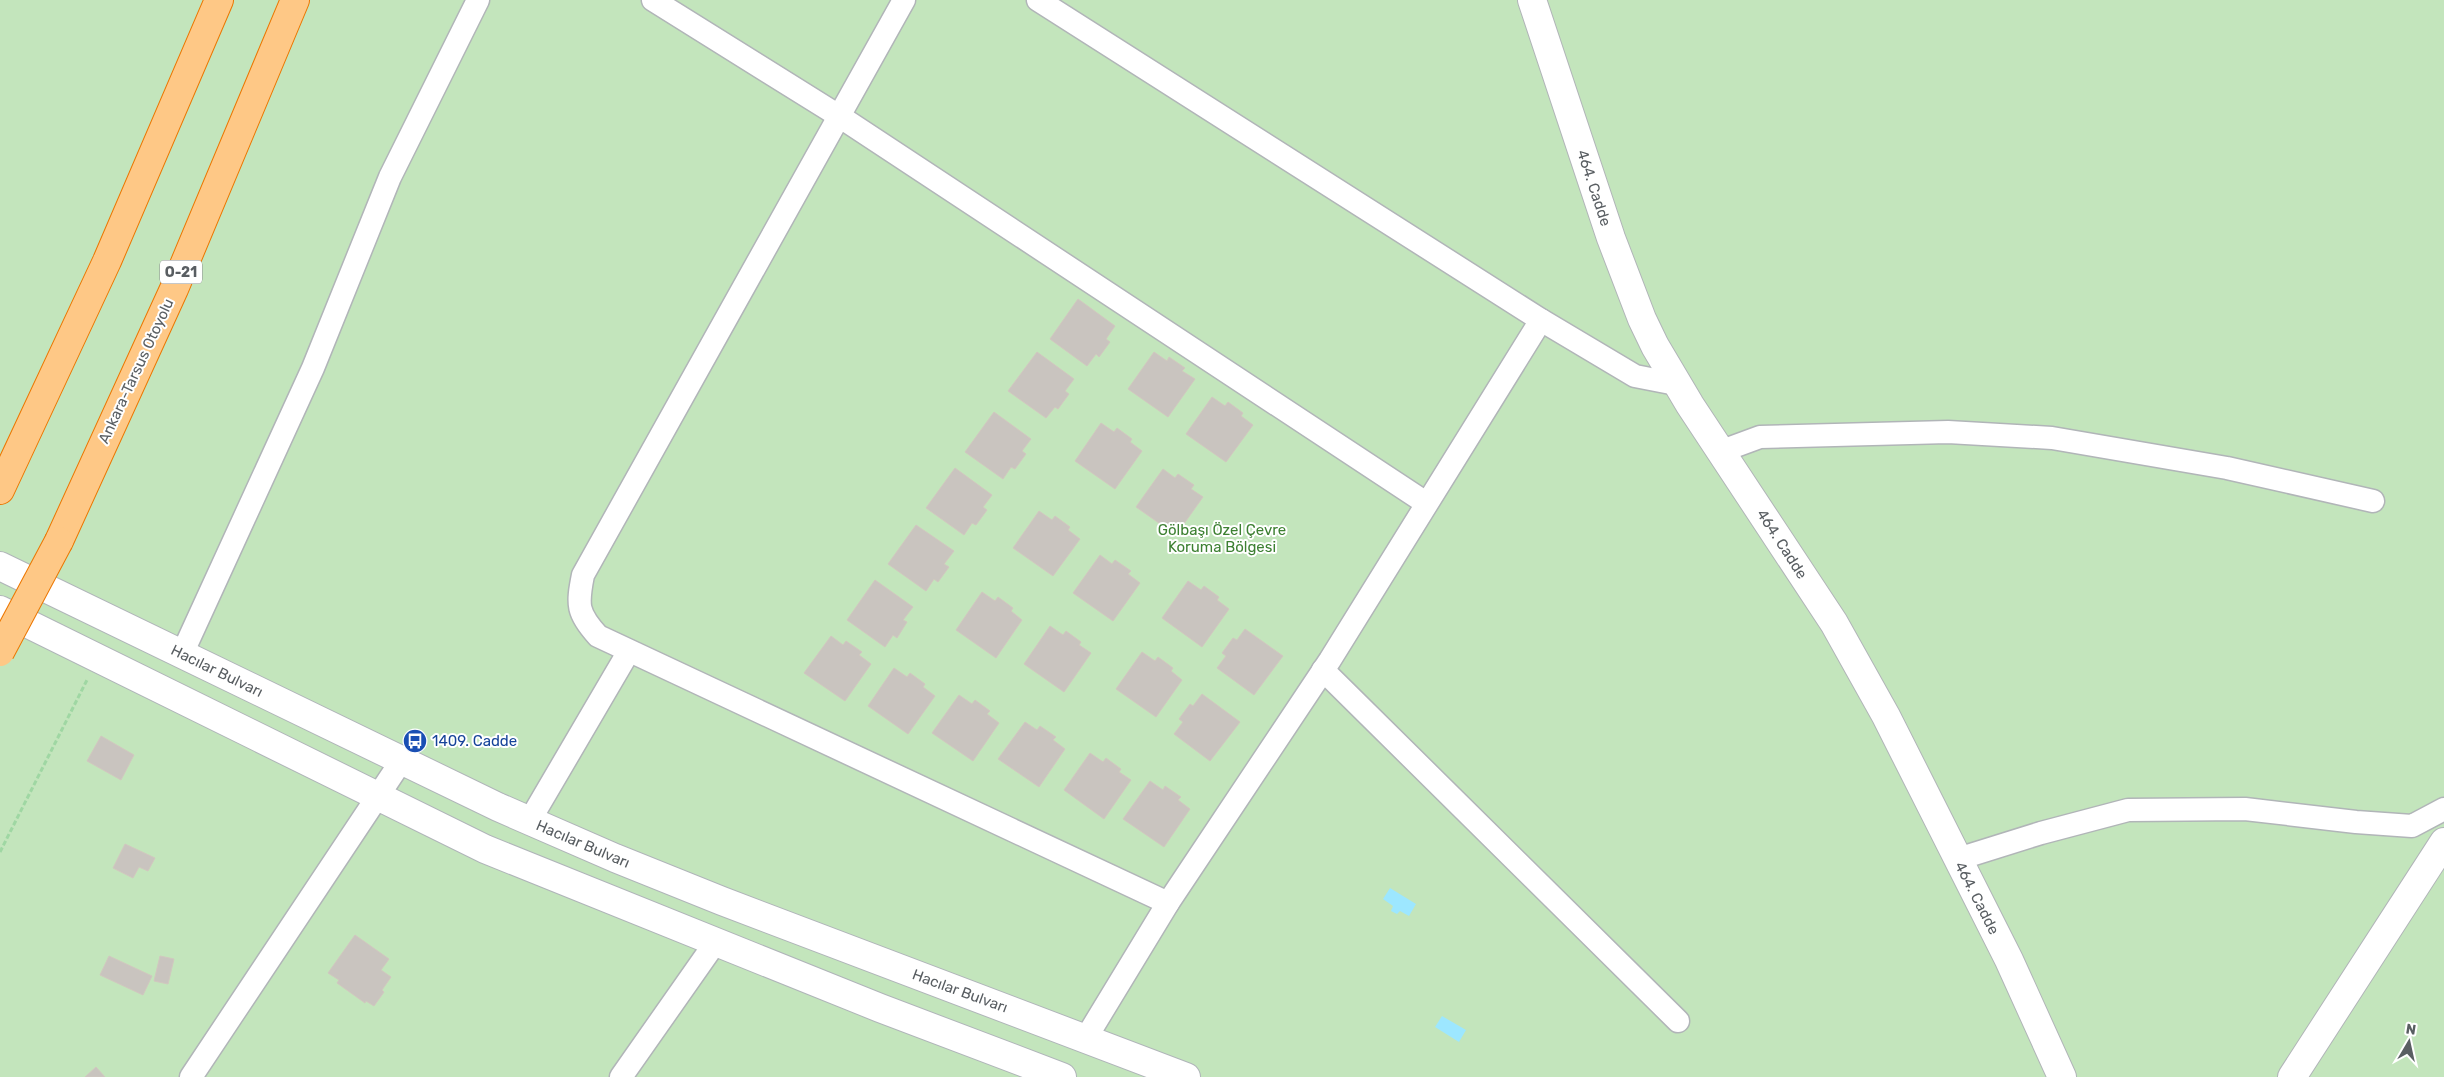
<svg xmlns="http://www.w3.org/2000/svg" width="2444" height="1077" font-family="Rubik,sans-serif">
	<rect width="100%" height="100%" fill="#ece7e0"/>
	<rect fill="#c3e5bc" x="0" y="0" width="2444" height="1077"/>
	<g fill="#9de7ff">
		<path d="M1390,888L1416,904L1409,916L1400,911L1397,914L1391,911L1393,906L1383,899Z"/>
		<path d="M1442,1016L1466,1030L1459,1042L1435,1027Z"/>
	</g>
	<g fill="#c9c4bf" stroke="#d1c8bf">
		<path d="M1078,299L1115,326L1106,339L1110,342L1099,357L1096,354L1087,366L1050,339Z"/>
		<path d="M1037,352L1074,379L1065,391L1069,394L1058,409L1055,407L1046,418L1008,391Z"/>
		<path d="M1154,352L1167,361L1169,357L1185,368L1182,371L1195,379L1168,417L1128,389Z"/>
		<path d="M1212,397L1225,406L1228,402L1243,413L1241,416L1253,425L1226,462L1186,434Z"/>
		<path d="M994,412L1031,439L1022,451L1026,454L1015,469L1011,467L1003,479L965,452Z"/>
		<path d="M1101,423L1114,432L1117,428L1132,439L1130,442L1142,451L1115,489L1075,461Z"/>
		<path d="M955,468L992,495L983,507L987,510L976,525L972,523L964,535L926,508Z"/>
		<path d="M1163,469L1175,478L1178,474L1194,485L1191,489L1203,497L1176,535L1136,507Z"/>
		<path d="M1039,511L1052,520L1055,516L1070,527L1068,530L1080,539L1053,576L1013,548Z"/>
		<path d="M916,525L954,551L944,564L949,567L938,582L934,579L926,591L888,564Z"/>
		<path d="M1100,555L1112,564L1115,560L1131,571L1128,574L1140,583L1113,621L1073,593Z"/>
		<path d="M875,580L913,607L903,620L907,622L897,638L893,635L885,647L847,620Z"/>
		<path d="M1188,581L1201,590L1204,586L1219,597L1217,600L1229,609L1202,647L1162,618Z"/>
		<path d="M982,592L995,601L998,597L1013,608L1011,611L1022,620L996,658L956,630Z"/>
		<path d="M1050,626L1063,635L1066,631L1081,642L1079,645L1091,653L1064,692L1024,664Z"/>
		<path d="M1245,629L1283,656L1254,695L1217,668L1226,656L1222,653L1233,638L1237,640Z"/>
		<path d="M831,636L843,645L846,641L862,652L859,655L871,664L845,701L804,673Z"/>
		<path d="M1142,652L1155,661L1158,657L1173,668L1171,671L1182,680L1156,717L1116,689Z"/>
		<path d="M894,668L907,677L910,673L925,684L923,687L935,696L908,734L868,706Z"/>
		<path d="M1202,694L1240,722L1210,761L1174,734L1183,722L1179,719L1190,704L1193,706Z"/>
		<path d="M959,695L972,704L975,700L990,711L987,714L999,723L973,761L932,733Z"/>
		<path d="M1025,722L1037,730L1040,726L1056,737L1053,740L1065,749L1039,787L998,759Z"/>
		<path d="M101,736L134,755L121,780L87,761Z"/>
		<path d="M1090,753L1103,762L1106,758L1121,769L1119,772L1131,780L1104,819L1064,790Z"/>
		<path d="M1150,781L1163,790L1165,786L1181,797L1178,800L1190,809L1164,847L1123,819Z"/>
		<path d="M125,844L155,858L148,871L139,867L133,878L113,868Z"/>
		<path d="M355,935L389,959L381,970L391,977L382,990L384,992L374,1006L366,1001L365,1003L337,983L339,980L328,973Z"/>
		<path d="M109,956L152,976L143,995L100,975Z"/>
		<path d="M160,956L174,959L168,984L154,981Z"/>
		<path d="M96,1067L105,1077H85Z"/>
	</g>
	<g fill="none" stroke-linecap="round" stroke-linejoin="round">
		<g stroke="#b1b5b8" stroke-width="25">
			<g id="minor">
				<path d="M653,0L839,116L1426,503"/>
				<path d="M904,0L583,575C577,605 577,613 598,636L1168,903"/>
				<path d="M1038,0L1541,320L1635,376L1676,384"/>
				<path d="M1722,451L1760,437L1948,432L2052,438L2227,468L2373,501"/>
				<path d="M182,654L313,368L390,177L478,0"/>
				<path d="M1323,670L1678,1021"/>
				<path d="M530,820L629,651"/>
				<path d="M1958,859L2041,833L2128,810L2245,809L2356,822L2412,826L2444,809"/>
				<path d="M1086,1038L1168,903L1330,660L1541,320"/>
				<path d="M191,1077L402,760"/>
				<path d="M621,1077L715,943"/>
			</g>
		</g>
		<g stroke="#b1b5b8" stroke-width="30">
			<g id="tertiary">
				<path d="M1532,0L1611,238L1642,319L1655,346L1690,405L1834,623L1886,716L2009,960L2062,1077"/>
				<path d="M2292,1077L2444,842"/>
			</g>
		</g>
		<g stroke="#b0b5b9" stroke-width="30">
			<g id="secondary">
				<path d="M0,566L498,807L615,858L722,901L1186,1077"/>
				<path d="M0,610L485,849L880,1008L1062,1077"/>
			</g>
		</g>
		<g stroke="#ec7600" stroke-width="30">
			<g id="motorway">
				<path d="M0,490L107,261L219,0"/>
				<path d="M59,541L174,289L295,0"/>
			</g>
		</g>
		<path stroke="#9fd7a3" stroke-width="3" stroke-dasharray="5 2.5" stroke-linecap="butt" d="M0,852L88,678"/>
		<use href="#minor" stroke="#fff" stroke-width="22"/>
		<use href="#tertiary" stroke="#fff" stroke-width="28"/>
		<use href="#secondary" stroke="#fff" stroke-width="28"/>
		<use href="#motorway" stroke="#fec886" stroke-width="28"/>
		<g stroke="#ec7600" stroke-width="30" stroke-linecap="butt">
			<path id="motorway-bridge" d="M0,652L59,541"/>
		</g>
		<use href="#motorway-bridge" stroke="#fec886" stroke-width="28"/>
	</g>
	<defs>
		<g id="bus-disc" transform="scale(1.25)"><circle r="9.5" fill="#1a4fb4" stroke="#fff"/><path d="M-5-6H5V4H4V6H2V4H-2V6H-4V4H-5ZM-3.5-4V0h7V-4ZM-3.5 1.2v1.5H-2V1.2ZM2 1.2v1.5H3.5V1.2Z" fill="#fff"/></g>
	</defs>
	<g fill-rule="evenodd">
		<use href="#bus-disc" x="415" y="741"/>
	</g>
	<g text-anchor="middle" stroke-width="4" stroke-linejoin="round" paint-order="stroke">
		<rect fill="#fff" stroke="#8b8e91" stroke-width="1" x="160" y="260.5" width="42" height="23" rx="4"/>
		<g font-size="14" font-weight="bold" fill="#595e62">
			<text x="181" y="277">O-21</text>
		</g>
		<g font-size="15" fill="#595e62" stroke="#fff">
			<text transform="translate(1594 188) rotate(72)" y="5">464. Cadde</text>
			<text transform="translate(136 371) rotate(-65)" y="5">Ankara-Tarsus Otoyolu</text>
			<text transform="translate(1782 544) rotate(57)" y="5">464. Cadde</text>
			<text transform="translate(217 671) rotate(26)" y="5">Hacılar Bulvarı</text>
			<text transform="translate(583 844) rotate(23)" y="5">Hacılar Bulvarı</text>
			<text transform="translate(1977 898) rotate(63)" y="5">464. Cadde</text>
			<text transform="translate(960 991) rotate(20)" y="5">Hacılar Bulvarı</text>
		</g>
		<g font-size="15" fill="#3d8032" stroke="#fff">
			<text x="1222" y="535">Gölbaşı Özel Çevre<tspan x="1222" dy="17">Koruma Bölgesi</tspan></text>
		</g>
		<g font-size="15" fill="#164399" stroke="#fff" text-anchor="start">
			<text x="432" y="746">1409. Cadde</text>
		</g>
	</g>
	<g transform="translate(2409 1042) rotate(9)" stroke="#ffffff" stroke-width="4" paint-order="stroke">
	<path d="M0-4L9 19L0 12L-9 19Z" fill="#595e62"/>
	<text y="-8" font-size="14" font-weight="bold" text-anchor="middle" fill="#595e62">N</text>
	</g>
</svg>
